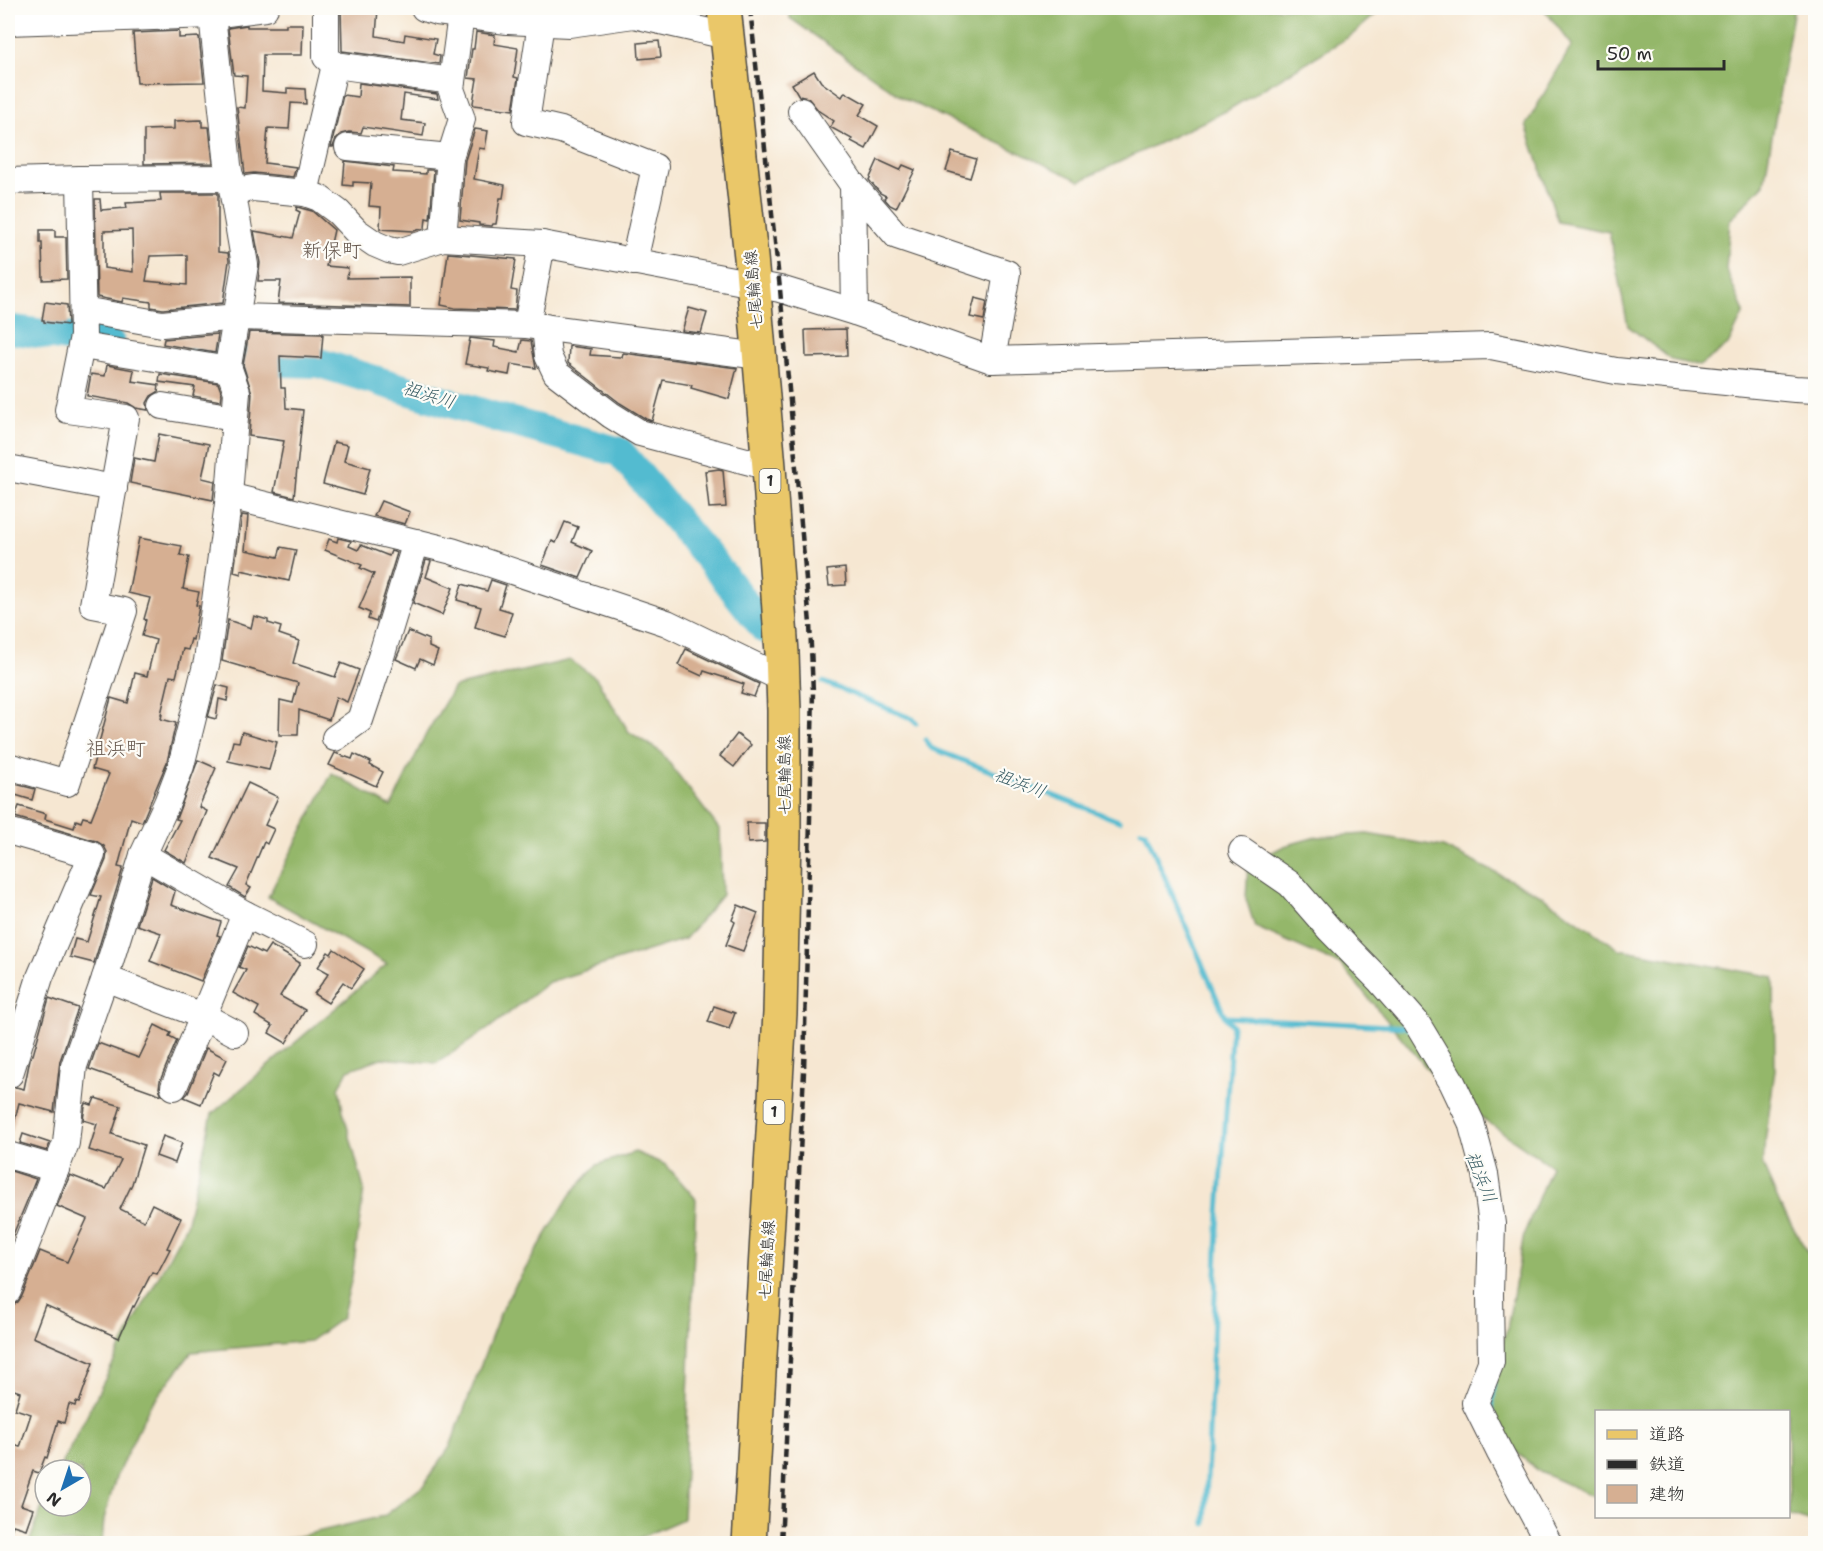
<svg xmlns="http://www.w3.org/2000/svg" width="1823" height="1551" font-family="'Shantell Sans','Klee One',sans-serif">
	<rect width="100%" height="100%" fill="#fdfcf7"/>
	<filter id="ink" filterUnits="userSpaceOnUse"><feTurbulence type="fractalNoise" baseFrequency=".0167" numOctaves="2"/><feDisplacementMap in="SourceGraphic" scale="12" xChannelSelector="R" yChannelSelector="G"/><feConvolveMatrix kernelMatrix="1 2 1 2 8 2 1 2 1" color-interpolation-filters="sRGB"/></filter>
	<filter id="wash" filterUnits="userSpaceOnUse"><feTurbulence type="fractalNoise" baseFrequency=".008" numOctaves="4" result="noise"/><feDisplacementMap in="SourceGraphic" scale="24" xChannelSelector="R" yChannelSelector="G"/><feGaussianBlur stdDeviation="1.35" result="paint"/><feColorMatrix in="noise" values="0 0 0 0 0 0 0 0 0 0 0 0 0 0 0 0 0 1.4 0 .05"/><feComposite in="paint" operator="in"/></filter>
	<g filter="url(#wash)">
		<rect width="100%" height="100%" fill="#f6e7d2"/>
		<g fill="#94b76b" stroke="#60714b" stroke-width="1.5">
			<path d="M790,8H1383L1352,35L1228,110L1080,181L903,98L790,18Z"/>
			<path d="M1543,8H1794L1764,184L1730,220L1726,270L1744,312L1728,345L1699,366L1672,360L1628,326L1609,232L1558,222L1526,125L1572,45Z"/>
			<path d="M570,660L596,678L629,732L661,752L720,830L722,895L685,939L549,982L488,1029L437,1063L381,1058L348,1070L339,1088L343,1111L364,1189L352,1277L342,1318L310,1341L192,1352L149,1407L116,1477L104,1519L102,1543H29L45,1499V1506H81V1470H59L131,1328L186,1225L212,1114L387,964L268,897L332,773L391,807L426,734L454,687Z"/>
			<path d="M1367,834L1443,847L1539,894L1619,949L1774,977L1775,1070L1762,1164L1781,1207L1815,1265V1523L1789,1515L1788,1412H1596V1497L1540,1472L1495,1434L1484,1397L1507,1329L1524,1234L1551,1166L1449,1095L1341,965L1255,927L1246,899L1248,865L1284,846L1316,837Z"/>
			<path d="M635,1152L666,1165L696,1199L683,1519L628,1543H270L384,1516L423,1486L450,1447L503,1306L570,1195L597,1165Z"/>
		</g>
		<g fill="none" stroke-linecap="round" stroke-linejoin="round">
			<g stroke="#52bbd0" stroke-width="5">
				<path d="M823,682L913,719L916,723"/>
				<path d="M926,740L931,748L1119,821"/>
				<path d="M1141,830L1145,831L1225,1017L1232,1025L1218,1228L1205,1524"/>
				<path d="M1225,1017L1407,1027L1408,1029"/>
				<path d="M1493,1414L1492,1411L1494,1385"/>
			</g>
			<g stroke="#52bbd0" stroke-width="30">
				<path d="M8,329L110,343"/>
				<path d="M202,357L223,360L319,363L502,419L620,452L721,573L765,629"/>
			</g>
		</g>
		<g id="blocks">
			<g fill="#d6af92" fill-rule="evenodd">
				<path d="M341,8H378L376,36L404,41L405,34L436,39L433,54L440,56L439,64L342,51Z"/>
				<path d="M286,24H303L302,55H263L262,91L287,93V88L305,89L306,104L291,103L289,129L268,128L265,163L296,167L293,177L254,173L245,174L237,107L245,108L247,76L234,75L228,28L247,25V27H286Z"/>
				<path d="M179,31V38L199,37L204,82L137,83L133,33Z"/>
				<path d="M476,32L495,35L494,44L518,48L514,77L518,78L513,110L474,105L473,103L477,79L468,78L472,49H474Z"/>
				<path d="M659,41L661,57L639,59L638,43Z"/>
				<path d="M814,71L821,82L842,97L845,92L866,104L859,115L878,126L866,149L851,141L852,139L830,127L834,121L819,111L808,98L799,96L792,84Z"/>
				<path d="M359,83L437,94L438,99L404,94L401,120L425,123L423,136L363,127L361,133L349,132L341,134L336,139L333,147H331L343,95L358,97Z"/>
				<path d="M202,120V127H209L213,163L144,164V130L174,129V121Z"/>
				<path d="M475,129L488,131L485,149L479,148L474,179L505,185L503,198H500L496,224H493L492,226L479,225V223L460,220L465,160Z"/>
				<path d="M952,152L976,159L970,178L946,171Z"/>
				<path d="M878,160L900,170L903,165L915,170L896,208L890,205L884,198L886,196L880,193L869,180Z"/>
				<path d="M345,161L394,167L393,172L426,174V170H434L430,219L426,218L425,228L414,231L380,229L381,207L369,206L371,183L353,182V186L343,185Z"/>
				<path d="M160,193H218V252L228,253L229,261L223,303L163,309L151,307V302L123,298L122,302L97,297L95,199H100L101,210L127,208L126,203L161,201ZM132,230L133,272L104,268V231ZM187,255V285L146,281L150,256Z"/>
				<path d="M297,207L312,211L334,230L326,266L348,268L347,278L410,277V307L278,303L281,281H258L260,263L254,231L293,238L300,212L296,210Z"/>
				<path d="M40,230H55V237H66L67,279L43,280L42,243H40Z"/>
				<path d="M448,253L516,259L511,290L517,291L515,310L455,308L441,305Z"/>
				<path d="M975,298L987,301L984,320L970,317Z"/>
				<path d="M45,302L67,305L68,325L44,322V320H42Z"/>
				<path d="M689,308L707,313L701,333L682,331Z"/>
				<path d="M846,329L847,356L806,357L805,330Z"/>
				<path d="M249,332L323,334L321,358L280,356L281,388H285L286,408L303,410L294,497L274,492L284,441L249,436L252,393L243,365Z"/>
				<path d="M218,334L215,353L163,344L164,339Z"/>
				<path d="M470,338L495,341L494,347L519,352L522,340L531,341L536,368L511,364L509,375L488,371L489,368L465,364Z"/>
				<path d="M569,346L591,349L590,355L620,357H622L623,353L737,368L729,399L691,388L692,385L663,380L652,421L646,419L620,403L568,363Z"/>
				<path d="M107,365L134,370L132,381L159,385L158,392L151,396L147,403L148,410L136,408L128,403L87,396L91,374L105,376Z"/>
				<path d="M160,374L218,383L222,394L221,401L193,396L195,387L159,382Z"/>
				<path d="M159,434L209,444L202,478L215,481L213,500L130,483L134,458L154,462Z"/>
				<path d="M334,442L348,445L344,461L370,468L363,495L323,484Z"/>
				<path d="M719,469L723,470L726,507L709,508L705,471Z"/>
				<path d="M381,501L410,512L405,524L374,516Z"/>
				<path d="M242,515L248,516L245,550L278,557L281,547L296,550L289,581L241,570V574L234,572Z"/>
				<path d="M565,522L578,527L572,542L592,551L580,578L542,565L552,541L556,543Z"/>
				<path d="M139,538L182,546L180,555L189,557L183,589L199,592L196,605L199,606L193,640L191,639L188,650L183,649L176,677L170,676L161,714H162L161,719L176,723L167,762L142,822L131,818L118,867L123,868L94,963L70,957L75,939L87,942L101,897L91,895L106,860L107,852L104,846L96,841L15,817L19,806L46,814L45,819L74,828L76,820L81,822L83,817L91,819L109,774L92,769L111,698L128,703L135,673L147,676L156,640L142,636L146,620L144,619L150,598L128,593Z"/>
				<path d="M338,538L351,541L349,546L358,550L361,545L389,556L391,551L397,553L376,622L368,619L370,613L359,608L374,574L360,568L362,565L325,550L329,539L337,542Z"/>
				<path d="M426,560L431,561L426,577L453,588L442,615L413,603Z"/>
				<path d="M845,568L846,585L829,586L827,570Z"/>
				<path d="M491,580L506,585L499,608L512,612L505,636L475,627L481,607L457,600L462,584L487,591Z"/>
				<path d="M254,616L268,620V623L281,627L279,634L299,641L293,663L335,677L341,663L359,670L347,702L336,697L329,720L299,710L298,735H279L280,700L293,703L298,683L222,661L228,620L251,628Z"/>
				<path d="M408,631L429,640V647L438,651L433,665L420,659L416,668L396,659Z"/>
				<path d="M686,649L759,684L754,697L741,693L744,684L704,671L702,676L678,665Z"/>
				<path d="M217,685L229,688L227,701L219,699L216,719L208,717Z"/>
				<path d="M242,732L277,742L269,770L228,761L233,741L239,742Z"/>
				<path d="M737,734L751,745L734,767L720,756Z"/>
				<path d="M335,753L352,759L354,754L371,762L370,765L383,772L376,786L329,765Z"/>
				<path d="M198,760L216,768L199,807L207,811L186,863L164,850L180,820L176,819Z"/>
				<path d="M248,783L278,797L265,825L274,829L267,844L264,842L246,885L251,888L245,897L229,887L239,869L212,858Z"/>
				<path d="M15,784L35,789L32,800L12,794Z"/>
				<path d="M747,823H765V842L748,843Z"/>
				<path d="M152,877L175,891L171,905L221,922L217,935L220,936L201,981L150,961L161,933L137,925Z"/>
				<path d="M738,905L758,913L743,951L726,945L735,922L732,920Z"/>
				<path d="M270,945L300,963L280,996L305,1010L286,1043L269,1033L273,1026L255,1015L259,1007L233,993L246,970L239,967L248,946L264,954Z"/>
				<path d="M334,949L364,969L351,988L343,982L328,1003L314,994L329,973L318,967L328,952L331,954Z"/>
				<path d="M49,998L78,1008L60,1061L54,1112L19,1103L12,1131L8,1130V1089L16,1087L24,1089L30,1059L32,1055H33Z"/>
				<path d="M714,1006L735,1013L729,1029L708,1022Z"/>
				<path d="M155,1025L171,1033L169,1036L177,1040L160,1081L159,1088L162,1095L89,1069L98,1043L139,1058Z"/>
				<path d="M206,1048L227,1059L219,1075L214,1072L201,1104L184,1097L188,1093Z"/>
				<path d="M95,1098L121,1106L112,1134L144,1145L132,1184L120,1209L144,1221L152,1204L181,1218L167,1248L170,1249L157,1274L152,1272L134,1307L133,1306L119,1338L45,1305L33,1337L93,1363L79,1403L76,1402L75,1406L69,1404L64,1423L58,1421L47,1458L45,1457L39,1473L33,1471L31,1476L21,1505L33,1509L26,1529L13,1525L9,1536H8V1443L20,1447L31,1414L15,1409L20,1392L8,1388V1320L13,1305L18,1302L22,1296L40,1251L67,1262L87,1219L57,1206L70,1175L106,1189L121,1160L89,1150L97,1124L83,1120L85,1107L86,1103L92,1105Z"/>
				<path d="M23,1134L50,1143L47,1151L20,1143Z"/>
				<path d="M163,1136L182,1143L175,1163L156,1156Z"/>
				<path d="M8,1170L36,1179L8,1247Z"/>
			</g>
		</g>
	</g>
	<g filter="url(#ink)">
		<use href="#blocks" fill-opacity="0" stroke="#494744" stroke-width="1.5"/>
		<g fill="none" stroke-linecap="round" stroke-linejoin="round">
			<g stroke="#494744" stroke-width="28">
				<g id="minor">
					<path d="M326,8V57L335,65L452,81"/>
					<path d="M424,8L437,12L507,21L569,24L634,15L727,36"/>
					<path d="M8,22L212,15L265,8"/>
					<path d="M541,23L526,122L561,130L655,167L634,262"/>
					<path d="M801,111L853,185"/>
					<path d="M348,147L450,157"/>
					<path d="M8,181L80,179L231,178"/>
					<path d="M234,191L253,188L305,193L319,198L338,212L356,231L375,244L389,250L398,252L443,238L542,244L780,289L855,312L992,360L1491,346L1616,371L1795,389L1816,390"/>
					<path d="M305,193L335,65"/>
					<path d="M443,238L450,157L462,119L451,89L461,15"/>
					<path d="M83,310L162,324L237,317L527,325L759,356"/>
					<path d="M855,312L853,185L897,236L1007,273L992,360"/>
					<path d="M527,325L542,244"/>
					<path d="M545,327L548,356L556,373L611,415L640,433L769,467"/>
					<path d="M82,346L229,370"/>
					<path d="M162,406L234,418"/>
					<path d="M8,468L114,488"/>
					<path d="M229,496L452,551L667,623L783,679"/>
					<path d="M335,738L360,720L381,657L416,542"/>
					<path d="M8,767V766L67,783L124,611L93,605L126,418L68,410L83,336L80,179"/>
					<path d="M8,831L92,855L40,977L10,1074H8"/>
					<path d="M1242,851L1290,884L1330,930L1380,981L1416,1022L1452,1082L1471,1122L1485,1174L1492,1224L1490,1294L1491,1362L1475,1403L1499,1451L1549,1544"/>
					<path d="M143,855L245,914L305,944"/>
					<path d="M105,978L203,1016L235,1033"/>
					<path d="M174,1087L245,914"/>
					<path d="M8,1155L56,1169"/>
					<path d="M8,1291L66,1143L74,1066L105,978L143,855L167,803L181,766L207,661L229,496L237,392L228,366L245,265L228,165L212,15L214,8"/>
				</g>
			</g>
			<g stroke="#494744" stroke-width="36">
				<path id="major" d="M724,8L751,257L769,467L782,653L784,710V835L780,1013L749,1544"/>
			</g>
			<use href="#minor" stroke="#fff" stroke-width="26"/>
			<use href="#major" stroke="#eac769" stroke-width="33"/>
			<path stroke="#2b2b2b" stroke-width="4.5" stroke-dasharray="9 4.5" stroke-linecap="butt" d="M750,8L780,289L810,624L813,692L804,1071L781,1544"/>
		</g>
	</g>
	<g text-anchor="middle" stroke-width="4.5" stroke-linejoin="round" paint-order="stroke">
		<g fill="#fdfcf7" stroke="#6a6a68" stroke-width="1.5">
			<rect x="759.5" y="469" width="21" height="24" rx="4.5"/>
			<rect x="763.5" y="1100" width="21" height="24" rx="4.5"/>
		</g>
		<g font-size="15" font-weight="bold" fill="#2b2b2b">
			<text x="770" y="486">1</text>
			<text x="774" y="1117">1</text>
		</g>
		<g font-size="16" fill="#2b2b2b" stroke="#fdfcf7">
			<text transform="translate(753 290) rotate(-95)" y="6">七尾輪島線</text>
			<text transform="translate(784 775) rotate(-90)" y="6">七尾輪島線</text>
			<text transform="translate(766 1260) rotate(-87)" y="6">七尾輪島線</text>
		</g>
		<g font-size="18" font-style="italic" fill="#395d65" stroke="#fdfcf7">
			<text transform="translate(429 395) rotate(17)" y="6">祖浜川</text>
			<text transform="translate(1020 783) rotate(21)" y="6">祖浜川</text>
			<text transform="translate(1481 1177) rotate(68)" y="6">祖浜川</text>
		</g>
		<g font-size="20" fill="#67594f" stroke="#fdfcf7">
			<text x="332" y="257">新保町</text>
			<text x="116" y="755">祖浜町</text>
		</g>
	</g>
	<rect width="1823" height="1551" fill="none" stroke="#fdfcf7" stroke-width="30"/>
	<rect x="1595" y="1410" width="195" height="108" fill="#fdfcf7" stroke="#a9a8a5" stroke-width="1.5"/>
	<rect x="1607" y="1430" width="30" height="9" fill="#eac769" stroke="#a9a8a5" stroke-width="1.5"/>
	<text x="1649" y="1440" font-size="18" fill="#2b2b2b">道路</text>
	<rect x="1607" y="1460" width="30" height="9" fill="#2b2b2b" stroke="#a9a8a5" stroke-width="1.5"/>
	<text x="1649" y="1470" font-size="18" fill="#2b2b2b">鉄道</text>
	<rect x="1607" y="1485" width="30" height="18" fill="#d6af92" stroke="#a9a8a5" stroke-width="1.5"/>
	<text x="1649" y="1500" font-size="18" fill="#2b2b2b">建物</text>
	<g transform="translate(63 1488) rotate(219)"><circle r="28" fill="#fdfcf7" stroke="#a9a8a5" stroke-width="1.5"/>
	<path d="M0-4.5L10 22L0 15L-10 22Z" fill="#1f6fb2"/>
	<text y="-9" font-size="16" font-weight="bold" text-anchor="middle" fill="#2b2b2b">N</text>
	</g>
	<path d="M1598 60v9h126v-9" fill="none" stroke="#2b2b2b" stroke-width="3"/>
	<text x="1607" y="60" font-size="18" fill="#2b2b2b" stroke="#fdfcf7" stroke-width="4.5" paint-order="stroke">50 m</text>
</svg>
